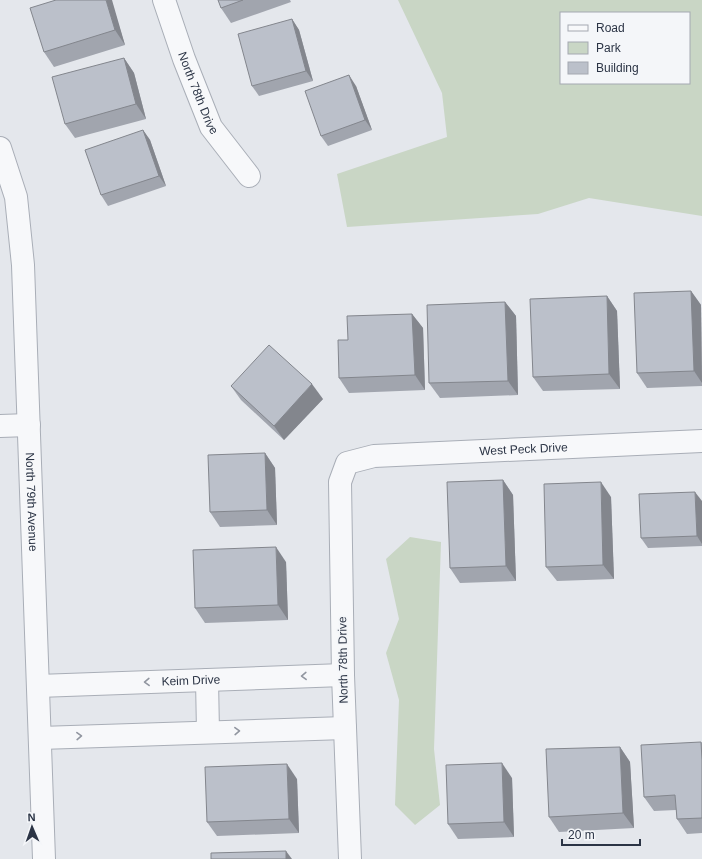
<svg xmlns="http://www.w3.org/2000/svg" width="702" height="859" font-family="Helvetica,sans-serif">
	<rect width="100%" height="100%" fill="#e4e7ec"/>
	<g fill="#c9d6c5" fill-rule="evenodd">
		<path d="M398,0H702V216L589,198L538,214L347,227L337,174L447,137L442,93ZM561,13H689V83H561Z"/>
		<path d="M410,537L441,542L434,749L440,805L415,825L395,805L399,700L386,653L399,619L386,559Z"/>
	</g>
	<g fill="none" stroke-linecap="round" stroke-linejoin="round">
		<g stroke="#a9aeb7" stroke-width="24">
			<g id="minor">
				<path id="s1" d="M164,0L184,59L211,127L249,176"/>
				<path d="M0,426L29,425"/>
				<path d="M207,680L208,732"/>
				<path id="s2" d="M38,686L343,675"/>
				<path d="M40,738L345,728"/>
				<path id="s3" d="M350,859L343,675L340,482L347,463L374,456L702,441"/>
			</g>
		</g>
		<g stroke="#a9aeb7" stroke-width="24">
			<g id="tertiary">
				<path id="s4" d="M0,148L16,197L23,265L44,859"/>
			</g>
		</g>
		<use href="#minor" stroke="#f7f8fa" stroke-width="22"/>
		<use href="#tertiary" stroke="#f7f8fa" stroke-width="22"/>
	</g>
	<g fill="#a1a5ae">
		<path d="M111,0L125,45L54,67L44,52Z"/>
		<path d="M218,0H290L291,2L231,23L221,8Z"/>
		<path d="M292,19L299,30L313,81L259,96L252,86Z"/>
		<path d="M124,58L134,73L146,119L75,138L65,124Z"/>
		<path d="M356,86L372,130L328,146L321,136Z"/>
		<path d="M143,130L150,140L166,186L108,206L101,195Z"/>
		<path d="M691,291L701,305L702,386L647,388L637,373Z"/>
		<path d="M607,296L617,311L620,389L543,391L533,377Z"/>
		<path d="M505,302L516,316L518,395L440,398L429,383Z"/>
		<path d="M412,314L423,328L425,390L349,393L339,378L348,340Z"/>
		<path d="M231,386L323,399L284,440L241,400Z"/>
		<path d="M265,453L275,468L277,525L220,527L210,512Z"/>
		<path d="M503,480L513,495L516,581L460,583L450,568Z"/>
		<path d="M611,497L614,579L557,581L546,567Z"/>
		<path d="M702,501V546L648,548L641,538Z"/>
		<path d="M286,562L288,620L205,623L195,608Z"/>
		<path d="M701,742L702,743V833L687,834L677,819L676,810L654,811L644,797Z"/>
		<path d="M620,747L630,762L634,828L559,832L549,817Z"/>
		<path d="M512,778L514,837L458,839L448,824Z"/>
		<path d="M297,779L299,833L217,836L207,822Z"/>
	</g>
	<g fill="#83868d">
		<path d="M106,0H112L125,45L115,30Z"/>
		<path d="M292,19L299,30L313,81L306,71Z"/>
		<path d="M124,58L134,73L146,119L136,104Z"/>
		<path d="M349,75L356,86L372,130L365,120Z"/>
		<path d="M143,130L150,140L166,186L159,176Z"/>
		<path d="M691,291L701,305L702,383L694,371Z"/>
		<path d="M607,296L617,311L620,389L609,374Z"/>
		<path d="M505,302L516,316L518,395L508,381Z"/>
		<path d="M412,314L423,328L425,390L415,375Z"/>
		<path d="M312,384L323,399L284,440L274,426Z"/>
		<path d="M265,453L275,468L277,525L267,510Z"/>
		<path d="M503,480L513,495L516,581L506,566Z"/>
		<path d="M601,482L611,497L614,579L603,565Z"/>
		<path d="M695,492L702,501V544L697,536Z"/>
		<path d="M276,547L286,562L288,620L278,605Z"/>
		<path d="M620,747L630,762L634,828L623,813Z"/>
		<path d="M502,763L512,778L514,837L504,822Z"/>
		<path d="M287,764L297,779L299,833L289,819Z"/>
		<path d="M286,851L292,859H286Z"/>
	</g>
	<g fill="#bbc0ca" stroke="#83868d">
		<path d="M56,0H106L115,30L44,52L30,8Z"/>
		<path d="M218,0H243L221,8Z"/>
		<path d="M292,19L306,71L252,86L238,34Z"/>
		<path d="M124,58L136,104L65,124L52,77Z"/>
		<path d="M349,75L365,120L321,136L305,91Z"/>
		<path d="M143,130L159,176L101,195L85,150Z"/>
		<path d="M691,291L694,371L637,373L634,293Z"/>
		<path d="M607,296L609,374L533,377L530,299Z"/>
		<path d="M505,302L508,381L429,383L427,305Z"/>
		<path d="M412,314L415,375L339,378L338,340H348L347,316Z"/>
		<path d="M269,345L312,384L274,426L231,386Z"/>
		<path d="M265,453L267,510L210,512L208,455Z"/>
		<path d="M503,480L506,566L450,568L447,482Z"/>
		<path d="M601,482L603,565L546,567L544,484Z"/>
		<path d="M695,492L697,536L641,538L639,494Z"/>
		<path d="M276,547L278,605L195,608L193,550Z"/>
		<path d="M701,742L702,760V818L677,819L675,795L644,797L641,745Z"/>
		<path d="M620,747L623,813L549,817L546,749Z"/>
		<path d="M502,763L504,822L448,824L446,765Z"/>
		<path d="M287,764L289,819L207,822L205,767Z"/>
		<path d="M286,851V859H211V853Z"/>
	</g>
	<defs><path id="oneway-chevron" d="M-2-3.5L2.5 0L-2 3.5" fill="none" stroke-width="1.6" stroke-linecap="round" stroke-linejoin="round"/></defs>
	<g stroke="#9196a0">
		<use href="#oneway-chevron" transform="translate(304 676) rotate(178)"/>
		<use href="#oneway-chevron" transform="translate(147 682) rotate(178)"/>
		<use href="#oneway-chevron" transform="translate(237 731) rotate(-2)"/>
		<use href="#oneway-chevron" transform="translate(79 736) rotate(-2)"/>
	</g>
	<g text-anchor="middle" stroke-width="3.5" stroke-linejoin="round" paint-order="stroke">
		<g font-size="12" fill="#2b3445" stroke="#f4f6f9">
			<text dy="4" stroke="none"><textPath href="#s1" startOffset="99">North 78th Drive</textPath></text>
			<text dy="4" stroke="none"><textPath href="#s3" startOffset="575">West Peck Drive</textPath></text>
			<text dy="4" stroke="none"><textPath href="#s4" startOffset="357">North 79th Avenue</textPath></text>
			<text transform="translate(343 660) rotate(-91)" y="4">North 78th Drive</text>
			<text dy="4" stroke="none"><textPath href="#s2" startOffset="153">Keim Drive</textPath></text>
		</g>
	</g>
	<rect x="560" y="12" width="130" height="72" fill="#f4f6f9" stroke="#a4a8b1"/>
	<rect x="568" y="25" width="20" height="6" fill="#f7f8fa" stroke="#a4a8b1"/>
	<text x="596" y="32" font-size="12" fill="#2b3445">Road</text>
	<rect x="568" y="42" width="20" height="12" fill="#c9d6c5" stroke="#a4a8b1"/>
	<text x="596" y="52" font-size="12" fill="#2b3445">Park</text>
	<rect x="568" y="62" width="20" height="12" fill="#bbc0ca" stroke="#a4a8b1"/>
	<text x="596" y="72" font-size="12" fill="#2b3445">Building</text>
	<g transform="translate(32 827) rotate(358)" stroke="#f4f6f9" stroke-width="3" paint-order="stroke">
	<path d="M0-3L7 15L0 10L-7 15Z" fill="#2b3445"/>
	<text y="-6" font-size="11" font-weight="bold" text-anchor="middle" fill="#2b3445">N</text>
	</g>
	<path d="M562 839v6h78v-6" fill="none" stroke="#2b3445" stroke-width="2"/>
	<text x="568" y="839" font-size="12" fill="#2b3445" stroke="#f4f6f9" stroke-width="3" paint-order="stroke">20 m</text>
</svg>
